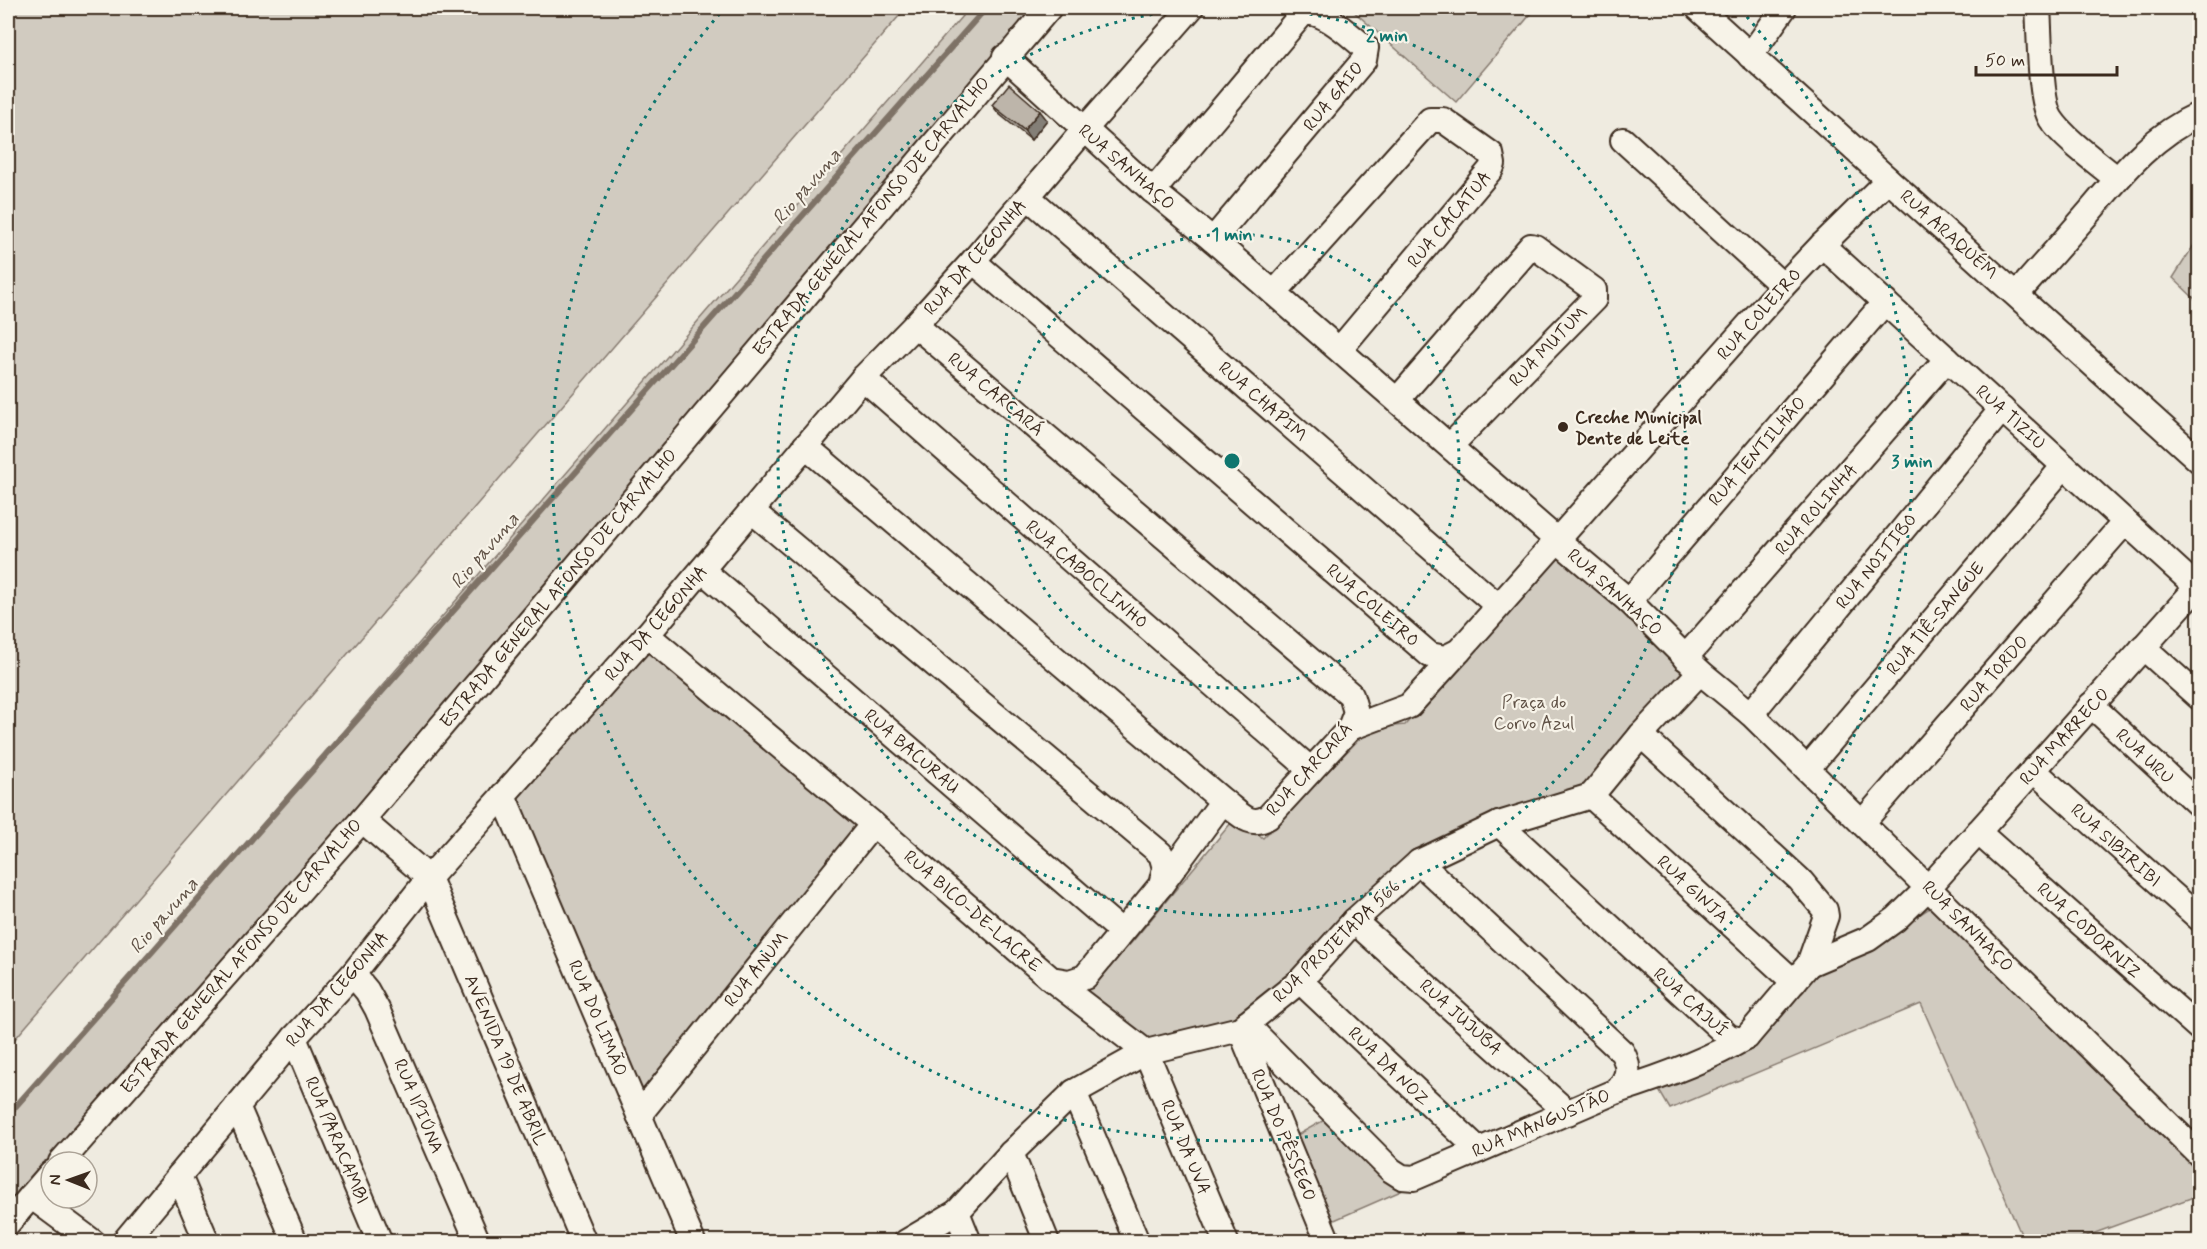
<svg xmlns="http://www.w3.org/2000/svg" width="2207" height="1249" font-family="Mynerve,sans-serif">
	<rect width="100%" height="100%" fill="#efebe0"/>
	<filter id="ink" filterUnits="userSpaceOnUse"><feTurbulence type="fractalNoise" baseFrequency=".0167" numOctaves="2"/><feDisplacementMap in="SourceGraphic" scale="12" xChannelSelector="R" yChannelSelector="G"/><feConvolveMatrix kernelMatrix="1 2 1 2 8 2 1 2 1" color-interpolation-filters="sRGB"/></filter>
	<g filter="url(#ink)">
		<g fill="#d1cbc0" stroke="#867a6f" stroke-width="1.5">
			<path d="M8,8H906L8,1047Z"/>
			<path d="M969,8H1041L359,812L8,1207V1118Z"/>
			<path d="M1350,8H1536L1456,102Z"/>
			<path d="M2199,237V303L2173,278Z"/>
			<path d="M1556,554L1688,671L1587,786L1479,823L1311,955L1244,1016L1150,1043L1086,992L1132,942L1236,817L1263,838L1370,728L1405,725Z"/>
			<path d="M650,640L867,824L640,1104L508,797Z"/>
			<path d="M1938,906L2199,1166V1195L2073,1241H2024L1921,1004L1670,1109L1657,1087L1797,987L1830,967L1876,943L1928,909Z"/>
			<path d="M1328,1118L1401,1191L1323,1225L1288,1140Z"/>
		</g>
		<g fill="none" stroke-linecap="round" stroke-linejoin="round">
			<path stroke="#7e7266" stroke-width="6" d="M8,1115L986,8"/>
			<g stroke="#3b2a1e" stroke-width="28">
				<g id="minor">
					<path d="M1698,8L2200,461"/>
					<path d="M2038,8C2040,32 2039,101 2051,119C2064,139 2098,163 2117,179"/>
					<path d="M1750,56L1784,8"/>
					<path d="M1005,57L1153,191L1213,240L1557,540L1629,601L1700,672L1751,714L2200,1155"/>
					<path d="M1623,140L1783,286"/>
					<path d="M1153,191L1302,14C1321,7 1348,34 1363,46L1366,48L1364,60L1213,240"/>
					<path d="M1028,197L1498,606"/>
					<path d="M1822,245L2200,590"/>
					<path d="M973,261L1430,655L1445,658L1459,651L1783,286L1822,245L1888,180"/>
					<path d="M1274,293L1430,120H1443L1491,154L1493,164L1491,169L1340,349"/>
					<path d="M2017,294C2041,267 2066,239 2090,211C2123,172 2153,135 2200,114"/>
					<path d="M863,378L1311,770"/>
					<path d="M1398,399L1531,246L1535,247L1594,290V299L1450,446"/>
					<path d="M805,446L1223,801C1238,812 1250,829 1268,817L1350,728L1356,712L1351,695L915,325"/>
					<path d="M702,570L1121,931"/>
					<path d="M1629,601L1885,302"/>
					<path d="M647,635L873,824L1051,979L1069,982L1085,977L1161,885L1165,868L1161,854L752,511"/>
					<path d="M2143,647L2200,698"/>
					<path d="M1685,658L1947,359"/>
					<path d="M2091,705L2200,806"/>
					<path d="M1751,714L2002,409"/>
					<path d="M1350,728L1409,706L1459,651"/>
					<path d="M1807,769L2064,466"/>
					<path d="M2033,770L2200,919"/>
					<path d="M503,795L693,1242"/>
					<path d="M1591,796L1794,982"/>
					<path d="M362,820L429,878L584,1242"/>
					<path d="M1862,823L2125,522"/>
					<path d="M1499,824L1729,1037L1741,1040L1747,1037L1809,964L1826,916L1825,910L1800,880L1641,735"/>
					<path d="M1978,832L2200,1029"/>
					<path d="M1161,885L1223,801"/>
					<path d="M1354,921L1568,1113"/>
					<path d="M1809,964L1868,939L1896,919L1929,887L2200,584"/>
					<path d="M353,974L367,991L377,1009L478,1242"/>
					<path d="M1051,979L1146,1052L1226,1242"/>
					<path d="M1300,981L1479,1150"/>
					<path d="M1246,1024L1391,1170L1402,1177L1414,1178L1617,1091C1628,1078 1631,1068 1622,1052L1419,862"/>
					<path d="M1240,1029L1328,1242"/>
					<path d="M294,1038L380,1242"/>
					<path d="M1617,1091C1662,1077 1706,1061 1747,1037"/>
					<path d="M1074,1092L1137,1242"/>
					<path d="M237,1106L295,1242"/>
					<path d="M639,1115L873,824"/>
					<path d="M1011,1153L1047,1242"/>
					<path d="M61,1162L362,820L1049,8"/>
					<path d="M179,1176L207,1242"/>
					<path d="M31,1196L93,1242"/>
					<path d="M957,1212L969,1242"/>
					<path d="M8,1223L51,1173"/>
					<path d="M124,1242L294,1038L353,974L429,878L647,635L863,378L915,325L973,261L1084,130L1191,8"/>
					<path d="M906,1242L957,1212L1011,1153L1074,1092L1146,1052L1240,1029L1300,981L1354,921L1419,862L1499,824L1591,796L1641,735L1700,672"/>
				</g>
			</g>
			<use href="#minor" stroke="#f7f3e8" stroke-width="24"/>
		</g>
		<path fill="#a39c92" stroke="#3b2a1e" stroke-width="1.5" d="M992,105L1047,120L1031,140L999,114Z"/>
		<path fill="#847f77" stroke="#3b2a1e" stroke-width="1.5" d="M1040,111L1047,120L1031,140L1024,130Z"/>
		<path fill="#bdb5aa" stroke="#3b2a1e" stroke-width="1.5" d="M1009,84L1040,111L1024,130L992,105Z"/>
	</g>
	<g fill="none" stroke="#0f766e" stroke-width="3" stroke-dasharray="3 6">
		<circle cx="1232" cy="461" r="227"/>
		<path d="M1256 8A454 454 0 1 1 1208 8"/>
		<path d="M1741 10A680 680 0 1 1 723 10"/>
	</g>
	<circle fill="#3b2a1e" stroke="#f7f3e8" stroke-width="2" cx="1563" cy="427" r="6"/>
	<g text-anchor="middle" stroke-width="4.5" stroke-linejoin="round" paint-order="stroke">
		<g font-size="18" fill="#3b2a1e" stroke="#f7f3e8">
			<text transform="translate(1333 96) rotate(-51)" y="6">RUA GAIO</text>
			<text transform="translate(1127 167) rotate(41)" y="6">RUA SANHAÇO</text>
			<text transform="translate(871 216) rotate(-50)" y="6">ESTRADA GENERAL AFONSO DE CARVALHO</text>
			<text transform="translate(1449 219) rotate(-50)" y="6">RUA CACATUA</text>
			<text transform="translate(1949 234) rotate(42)" y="6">RUA ARAQUÉM</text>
			<text transform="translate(975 257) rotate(-49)" y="6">RUA DA CEGONHA</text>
			<text transform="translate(1759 314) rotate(-48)" y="6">RUA COLEIRO</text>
			<text transform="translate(1548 346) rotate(-46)" y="6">RUA MUTUM</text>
			<text transform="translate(996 394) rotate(40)" y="6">RUA CARCARÁ</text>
			<text transform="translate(1263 401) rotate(41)" y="6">RUA CHAPIM</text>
			<text transform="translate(2011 417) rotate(42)" y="6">RUA TIZIU</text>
			<text transform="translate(1757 451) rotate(-49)" y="6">RUA TENTILHÃO</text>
			<text transform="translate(1816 509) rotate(-49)" y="6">RUA ROLINHA</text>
			<text transform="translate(1876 561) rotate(-51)" y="6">RUA NOITIBO</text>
			<text transform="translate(1087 574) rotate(41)" y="6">RUA CABOCLINHO</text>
			<text transform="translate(558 588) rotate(-50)" y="6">ESTRADA GENERAL AFONSO DE CARVALHO</text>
			<text transform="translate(1615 592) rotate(42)" y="6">RUA SANHAÇO</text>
			<text transform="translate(1373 605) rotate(41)" y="6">RUA COLEIRO</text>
			<text transform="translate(1935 618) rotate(-50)" y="6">RUA TIÊ-SANGUE</text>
			<text transform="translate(656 623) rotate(-49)" y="6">RUA DA CEGONHA</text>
			<text transform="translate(1994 673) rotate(-49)" y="6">RUA TORDO</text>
			<text transform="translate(2064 736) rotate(-48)" y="6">RUA MARRECO</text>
			<text transform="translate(912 751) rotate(41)" y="6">RUA BACURAU</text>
			<text transform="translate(2145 756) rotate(43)" y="6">RUA URU</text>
			<text transform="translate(1309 769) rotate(-48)" y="6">RUA CARCARÁ</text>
			<text transform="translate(2116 845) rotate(42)" y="6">RUA SIBIRIBI</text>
			<text transform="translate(1693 889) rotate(43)" y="6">RUA GINJA</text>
			<text transform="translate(973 911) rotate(41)" y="6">RUA BICO-DE-LACRE</text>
			<text transform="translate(1968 926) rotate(45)" y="6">RUA SANHAÇO</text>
			<text transform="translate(2089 930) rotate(42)" y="6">RUA CODORNIZ</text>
			<text transform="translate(1336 941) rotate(-44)" y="6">RUA PROJETADA 566</text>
			<text transform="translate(241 956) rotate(-49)" y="6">ESTRADA GENERAL AFONSO DE CARVALHO</text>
			<text transform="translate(756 969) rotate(-51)" y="6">RUA ANUM</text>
			<text transform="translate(337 989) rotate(-49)" y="6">RUA DA CEGONHA</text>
			<text transform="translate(1691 1002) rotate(42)" y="6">RUA CAJUÍ</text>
			<text transform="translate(1461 1017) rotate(42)" y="6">RUA JUJUBA</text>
			<text transform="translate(598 1018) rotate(67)" y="6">RUA DO LIMÃO</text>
			<text transform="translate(506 1060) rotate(67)" y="6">AVENIDA 19 DE ABRIL</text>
			<text transform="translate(1389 1066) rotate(44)" y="6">RUA DA NOZ</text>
			<text transform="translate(419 1106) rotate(67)" y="6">RUA IPIÚNA</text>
			<text transform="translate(1541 1123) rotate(-23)" y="6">RUA MANGUSTÃO</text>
			<text transform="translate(1284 1135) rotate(67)" y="6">RUA DO PÊSSEGO</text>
			<text transform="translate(337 1140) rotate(67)" y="6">RUA PARACAMBI</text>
			<text transform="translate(1186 1147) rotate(67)" y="6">RUA DA UVA</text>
		</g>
		<g font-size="18" font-weight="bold" fill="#3b2a1e" stroke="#f7f3e8" text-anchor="start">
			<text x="1575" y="423">Creche Municipal<tspan x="1575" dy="21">Dente de Leite</tspan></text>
		</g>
		<g font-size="18" fill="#605246" stroke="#f7f3e8">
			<text x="1534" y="708">Praça do<tspan x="1534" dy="21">Corvo Azul</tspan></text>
		</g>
		<g font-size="20" font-style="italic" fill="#625448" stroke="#f7f3e8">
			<text transform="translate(806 186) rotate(-49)" y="7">Rio pavuna</text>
			<text transform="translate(484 550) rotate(-49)" y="7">Rio pavuna</text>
			<text transform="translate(163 915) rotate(-49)" y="7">Rio pavuna</text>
		</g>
	</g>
	<circle cx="1232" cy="461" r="9" fill="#0f766e" stroke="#f7f3e8" stroke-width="3"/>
	<g font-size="18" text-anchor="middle" font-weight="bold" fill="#0f766e" stroke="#f7f3e8" stroke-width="4.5" stroke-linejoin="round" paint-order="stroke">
		<text x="1387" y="41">2 min</text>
		<text x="1232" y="240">1 min</text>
		<text x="1912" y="467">3 min</text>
	</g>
	<rect width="2207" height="1249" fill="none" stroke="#f7f3e8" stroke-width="30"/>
	<rect x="15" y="15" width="2177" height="1219" fill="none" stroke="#3b2a1e" stroke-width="2" filter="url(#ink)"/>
	<g transform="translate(69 1180) rotate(271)"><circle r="28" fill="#f7f3e8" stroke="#aca397" stroke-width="1.5"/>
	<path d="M0-4.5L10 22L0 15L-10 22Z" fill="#3b2a1e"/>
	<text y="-9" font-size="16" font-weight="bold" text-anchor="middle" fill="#3b2a1e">N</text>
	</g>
	<path d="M1976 66v9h141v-9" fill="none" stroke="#3b2a1e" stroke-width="3"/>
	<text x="1985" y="66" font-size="18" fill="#3b2a1e" stroke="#f7f3e8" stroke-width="4.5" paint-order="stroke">50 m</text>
</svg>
